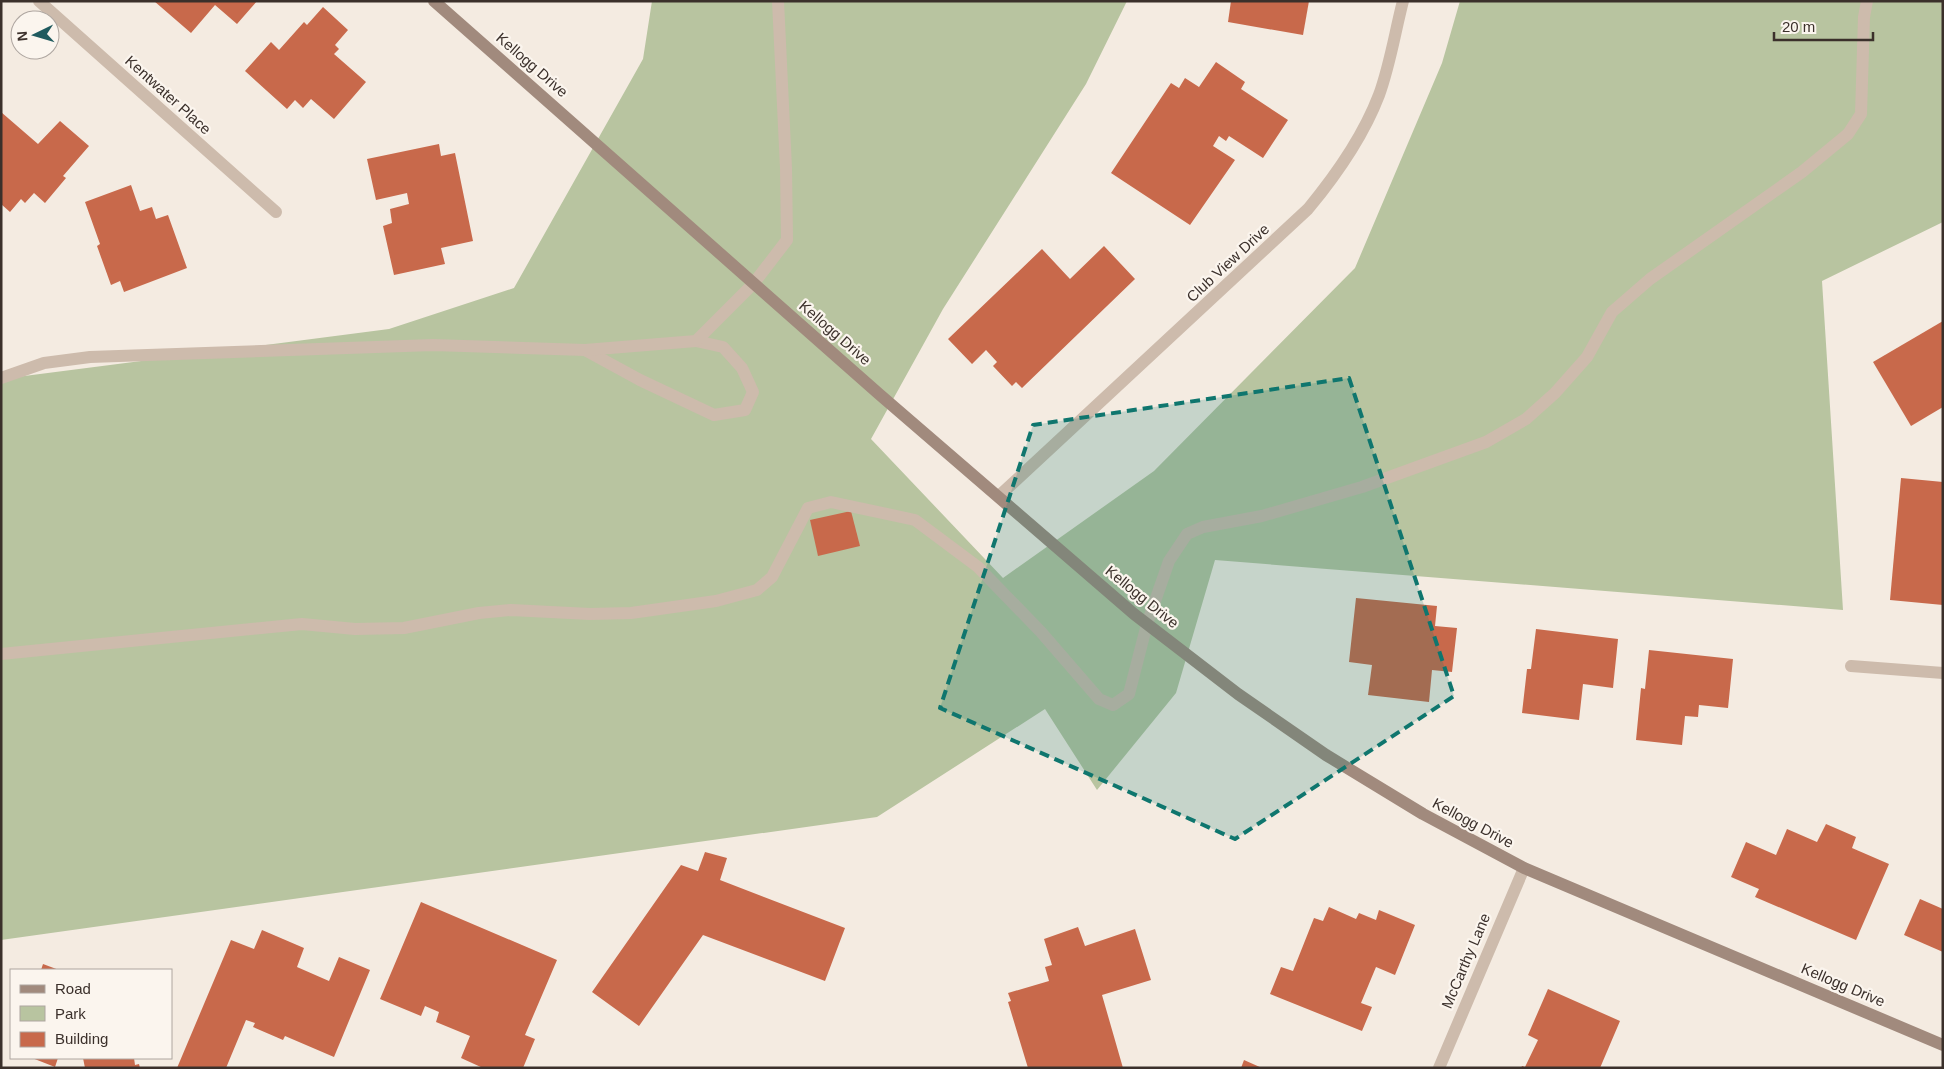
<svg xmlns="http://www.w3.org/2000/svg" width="1944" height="1069" font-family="Helvetica,sans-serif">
	<rect width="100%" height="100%" fill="#f4ebe1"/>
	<path fill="#b8c4a0" d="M652,1H1127L1086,84L943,309L871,439L1003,578L1154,471L1355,268L1442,63L1460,1H1943V222L1822,281L1843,610L1215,560L1176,693L1097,790L1045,709L877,817L1,940V379L389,329L514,288L643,59Z"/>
	<g fill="#c8694b">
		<path d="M154,1H257L237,24L215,5L191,33Z"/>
		<path d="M1231,1H1309L1303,35L1228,22Z"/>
		<path d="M323,7L348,30L335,45L339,49L334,54L366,82L334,119L311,99L303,108L295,100L287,109L245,71L271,42L279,50L304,22L307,25Z"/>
		<path d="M1216,62L1245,82L1241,89L1288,120L1263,158L1229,136L1226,141L1219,136L1213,146L1235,160L1190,225L1111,173L1171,83L1179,88L1185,78L1199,87Z"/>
		<path d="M1,112L38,144L60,121L89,146L63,176L66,178L45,203L34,193L25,203L21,199L10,212L1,204Z"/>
		<path d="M439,144L441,156L455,153L473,241L441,248L445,264L394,275L383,226L392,223L390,209L409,204L407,193L376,200L367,159Z"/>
		<path d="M131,185L140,211L152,207L156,219L168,215L187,268L124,292L120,281L111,285L97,246L100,244L85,202Z"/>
		<path d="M1104,246L1135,279L1022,388L1016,382L1012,386L993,366L997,362L986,350L972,364L948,339L1042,249L1070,279Z"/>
		<path d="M1943,321V407L1911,426L1873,362Z"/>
		<path d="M1901,478L1943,482V605L1890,600Z"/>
		<path d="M851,511L860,546L818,556L810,520Z"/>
		<path d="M1356,598L1437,606L1435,626L1457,628L1452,672L1432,670L1429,702L1368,695L1372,665L1349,662Z"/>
		<path d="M1536,629L1618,639L1613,688L1583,684L1579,720L1522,713L1527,669H1531Z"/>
		<path d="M1649,650L1733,659L1728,708L1699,705L1698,717L1685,716L1682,745L1636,740L1641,688L1645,689Z"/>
		<path d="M1826,824L1856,837L1852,848L1889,864L1856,940L1755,897L1759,889L1731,877L1746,842L1776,855L1787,829L1817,842Z"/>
		<path d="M705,852L727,858L720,880L845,928L825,981L703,935L639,1026L592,992L681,865L698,871Z"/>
		<path d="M1920,899L1943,909V952L1904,935Z"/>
		<path d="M421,902L557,960L525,1035L535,1039L523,1068H483L461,1058L470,1036L436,1022L439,1012L425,1006L421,1016L380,999Z"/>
		<path d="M1329,907L1356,919L1359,913L1376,920L1379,910L1415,925L1395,975L1376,967L1361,1003L1372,1007L1362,1031L1270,994L1281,967L1293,971L1314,918L1323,921Z"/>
		<path d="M1078,927L1085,946L1135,929L1151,980L1102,995L1123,1068H1028L1008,1002L1011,1001L1008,993L1049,981L1045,967L1052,965L1044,939Z"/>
		<path d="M262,930L304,948L297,967L329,981L339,957L370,970L334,1057L285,1036L283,1040L253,1027L255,1023L246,1020L226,1068H177L231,940L254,949Z"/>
		<path d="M43,964L59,970H41Z"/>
		<path d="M1548,989L1620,1021L1600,1068H1521L1522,1066L1525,1067L1538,1040L1528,1035Z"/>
		<path d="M32,1058H58L55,1067Z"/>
		<path d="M83,1058H134L135,1065L139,1064L140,1068H85Z"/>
		<path d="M1244,1060L1262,1068H1241Z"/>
	</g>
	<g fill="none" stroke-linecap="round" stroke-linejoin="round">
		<g stroke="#cdbbac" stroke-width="12">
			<path d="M585,350L640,380L714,415L745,410L753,392L742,368L723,347L696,341"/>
			<path d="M1,378L44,363L90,357L433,345L585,350L696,341L754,283L787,240L786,168L778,1"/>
			<path d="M1,654L302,624L355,629L404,628L479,613L511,610L590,614L631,613L716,601L757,590L772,577L808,508L831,502L915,520L978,567L1041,632L1099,699L1113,705L1129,694L1147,624L1169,561L1187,534L1203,527L1262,516L1362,487L1486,442L1526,419L1555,393L1587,357L1612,312L1650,279L1802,172L1848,134L1861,114L1864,17L1867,1"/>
		</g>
		<g stroke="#cdbbac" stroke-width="12">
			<path d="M39,1L276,212"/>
			<path d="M999,496L1308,209C1337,174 1363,137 1379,95C1390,65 1395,32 1403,1"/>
			<path d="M1851,666L1943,673"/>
			<path d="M1439,1068L1524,868"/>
		</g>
		<path stroke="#a18a7d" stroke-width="12" d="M434,1L879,394L1134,614L1238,694L1326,755L1423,814L1524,868L1943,1045"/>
	</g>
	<path fill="#0f766e" fill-opacity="0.2" stroke="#0f766e" stroke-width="4" stroke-dasharray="10 6" stroke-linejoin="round" d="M1349,378L1454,696L1235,839L940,708L1033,425Z"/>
	<g text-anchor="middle" stroke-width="4.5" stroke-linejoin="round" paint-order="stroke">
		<g font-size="15" fill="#3b302b" stroke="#fbf5ee">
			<text transform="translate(532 65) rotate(41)" y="5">Kellogg Drive</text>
			<text transform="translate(168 95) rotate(42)" y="5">Kentwater Place</text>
			<text transform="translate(1228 263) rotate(-43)" y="5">Club View Drive</text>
			<text transform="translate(835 333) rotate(41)" y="5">Kellogg Drive</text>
			<text transform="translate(1142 597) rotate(39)" y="5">Kellogg Drive</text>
			<text transform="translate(1473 823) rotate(28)" y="5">Kellogg Drive</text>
			<text transform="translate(1466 961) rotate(-67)" y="5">McCarthy Lane</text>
			<text transform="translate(1843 985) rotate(23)" y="5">Kellogg Drive</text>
		</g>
	</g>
	<rect width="1944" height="1069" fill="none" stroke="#3b302b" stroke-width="5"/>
	<rect x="10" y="969" width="162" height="90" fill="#fbf5ee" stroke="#aea6a0"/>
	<rect x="20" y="985" width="25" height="8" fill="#a18a7d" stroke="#aea6a0"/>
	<text x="55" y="994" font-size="15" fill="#3b302b">Road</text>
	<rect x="20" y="1006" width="25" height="15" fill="#b8c4a0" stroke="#aea6a0"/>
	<text x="55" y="1019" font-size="15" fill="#3b302b">Park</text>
	<rect x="20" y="1032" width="25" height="15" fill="#c8694b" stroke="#aea6a0"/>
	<text x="55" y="1044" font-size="15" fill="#3b302b">Building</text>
	<g transform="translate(35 35) rotate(265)"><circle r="24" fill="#fbf5ee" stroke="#aea6a0"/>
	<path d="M0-4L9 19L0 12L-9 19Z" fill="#1f5a5e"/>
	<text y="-8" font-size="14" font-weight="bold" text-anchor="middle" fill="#3b302b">N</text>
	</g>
	<path d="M1774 32v8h99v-8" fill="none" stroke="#3b302b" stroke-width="2.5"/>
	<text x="1782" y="32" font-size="15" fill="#3b302b" stroke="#fbf5ee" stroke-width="4" paint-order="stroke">20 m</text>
</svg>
